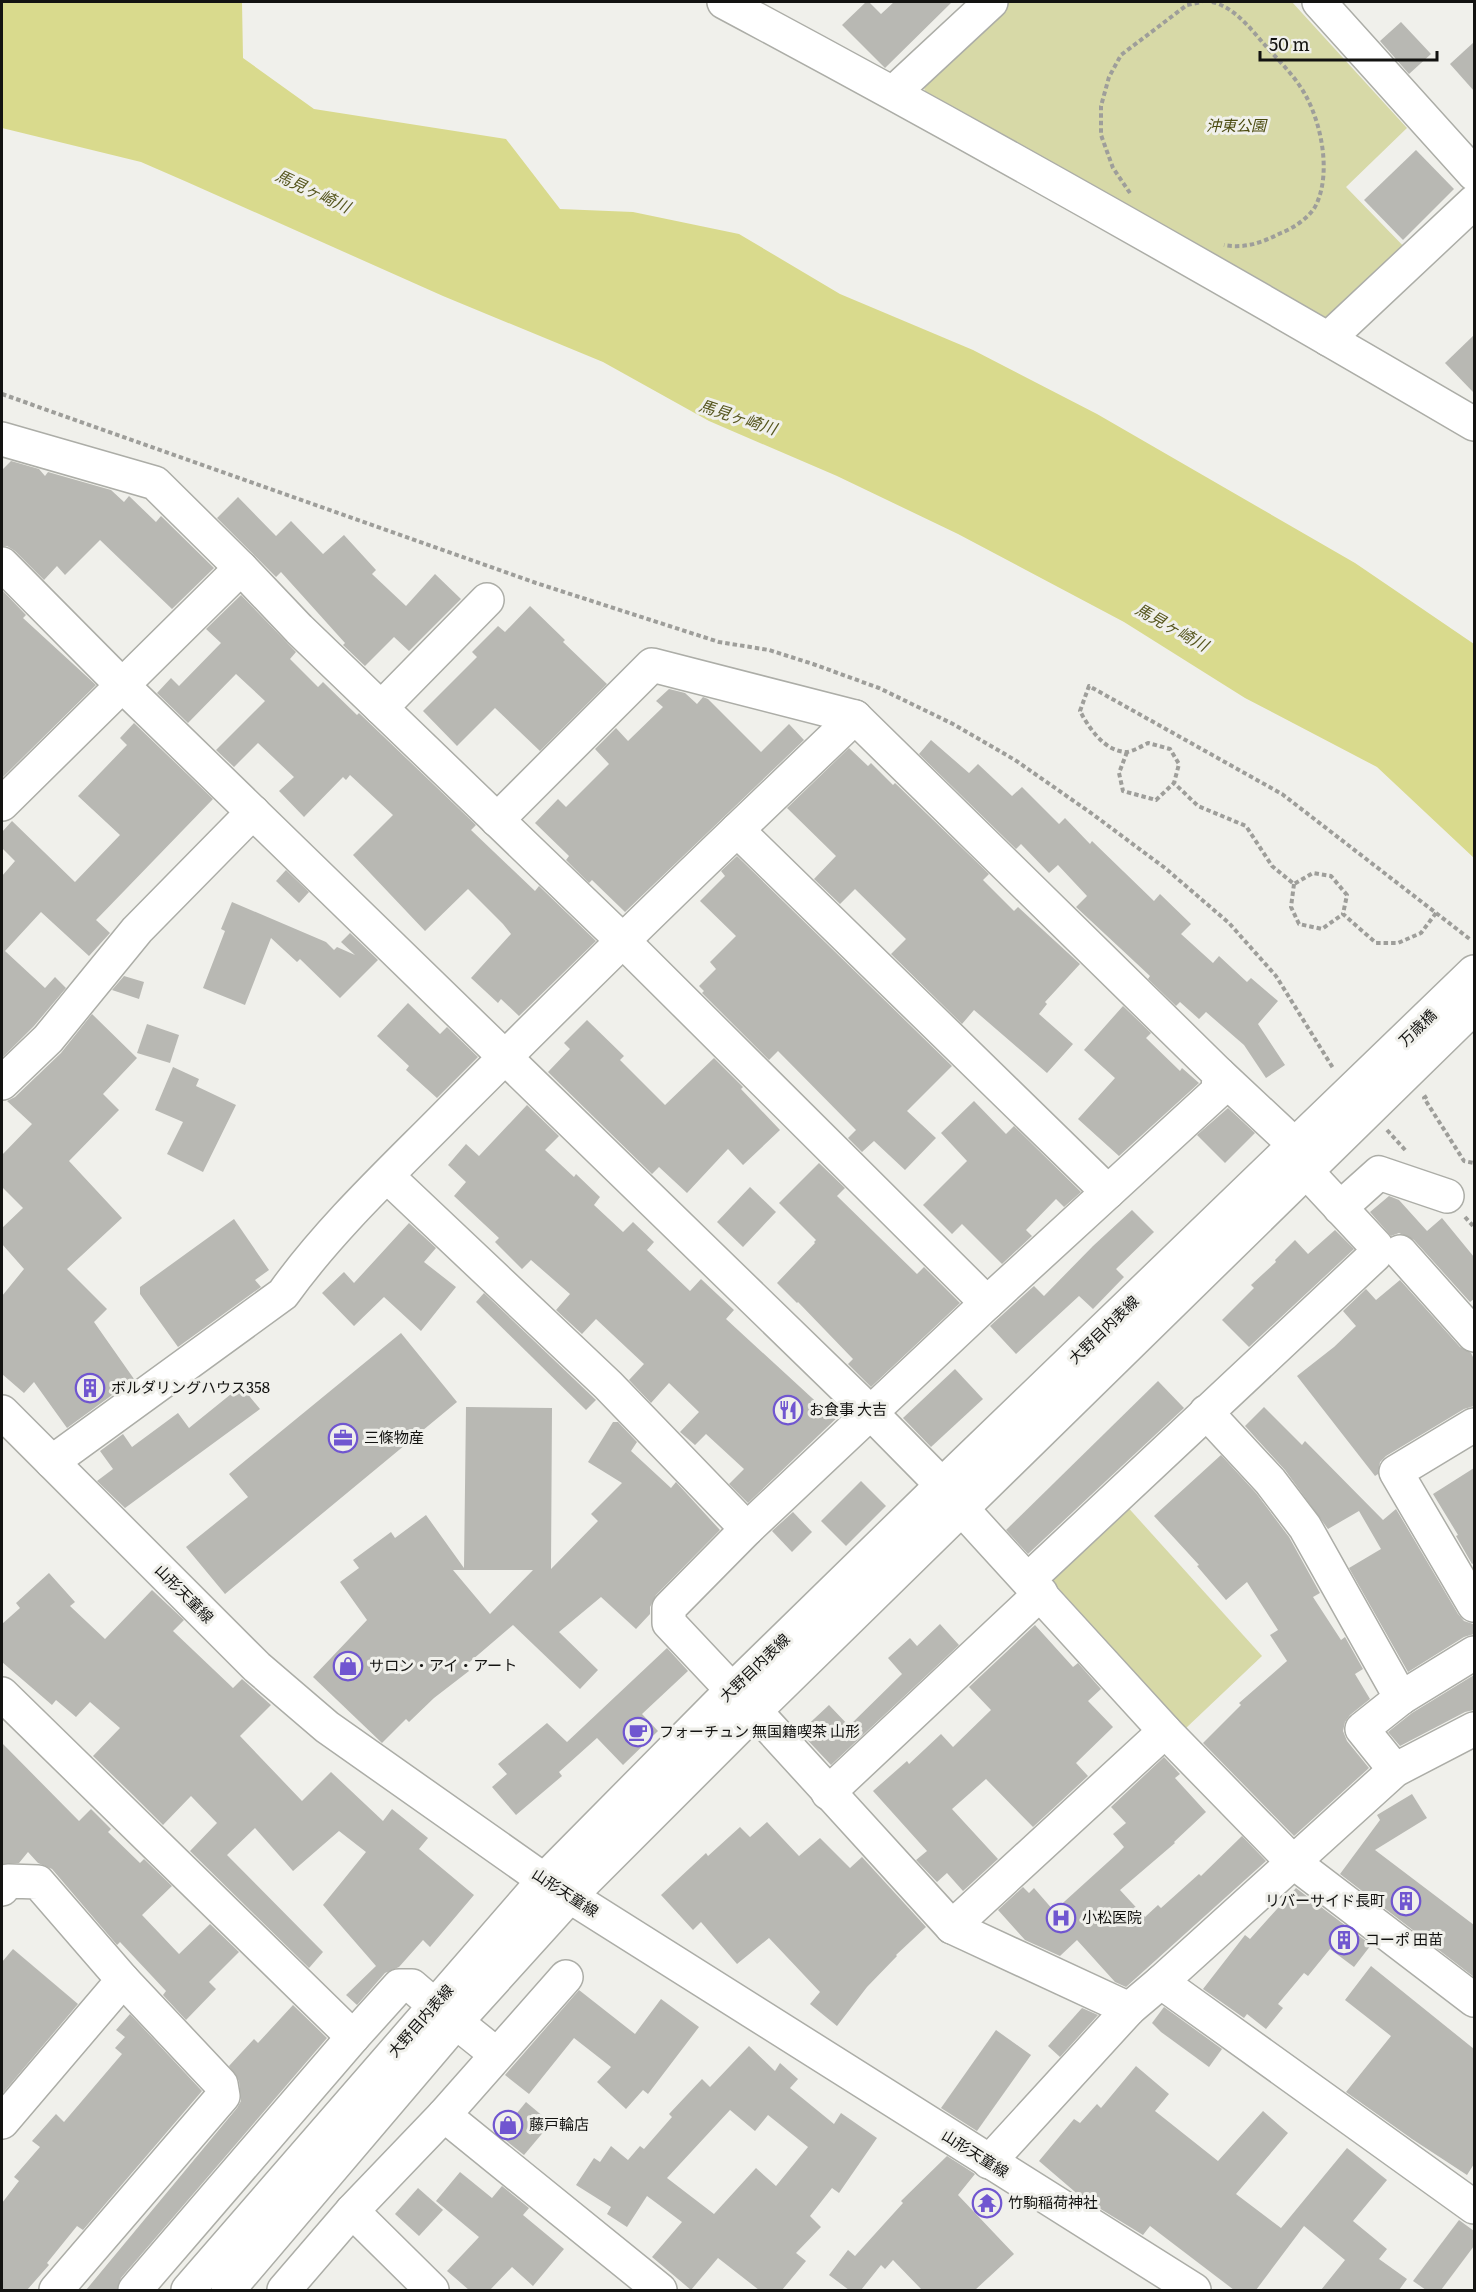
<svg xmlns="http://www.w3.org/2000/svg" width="1476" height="2292" font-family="Literata,'Noto Sans JP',serif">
	<rect width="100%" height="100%" fill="#f0f0eb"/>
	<g fill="#d7d9a7">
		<path d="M1008,2H1292L1407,128L1346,187L1411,254L1332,325L926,96L922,79Z"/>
		<path d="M1124,1503L1262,1656L1186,1728L1044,1578Z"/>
	</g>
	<path fill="#d9da8d" d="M2,2H242L243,58L314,109L506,139L560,209L633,212L739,234L840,294L973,350L1097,414L1355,563L1474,644V858L1377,767L1245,698L1124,622L958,534L837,476L709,421L603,362L443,296L187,182L141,162L2,128Z"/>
	<g fill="#b8b8b3" fill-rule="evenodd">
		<path d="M866,2H869L881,14L894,2H952L885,68L842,25Z"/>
		<path d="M1401,22L1431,54L1409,74L1380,41Z"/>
		<path d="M1474,42V91L1450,64Z"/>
		<path d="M1416,150L1454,189L1403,240L1364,200Z"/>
		<path d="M1474,335V393L1445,363Z"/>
		<path d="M11,461L39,469L45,476L48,472L111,490L124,502L129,496L156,522L161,516L214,568L172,609L100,540L65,575L57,566L44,580L15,551L7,546H2V470Z"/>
		<path d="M238,497L276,536L291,521L323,554L344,535L376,570L372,574L406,606L435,574L461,599L409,651L394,637L365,666L343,645L345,643L281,572L276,577L217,518Z"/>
		<path d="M2,590L26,615L23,618L96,685L2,778Z"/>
		<path d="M241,595L296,652L290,659L318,687L323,682L357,715L359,713L476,825L471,830L535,891L539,886L596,941L519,1016L501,999L498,1003L471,978L511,934L503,924L468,889L425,931L353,855L393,815L350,775L346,780L343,777L304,817L279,791L294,777L258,743L234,767L216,750L265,701L236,674L188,723L157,693L171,678L179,686L221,643L206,629Z"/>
		<path d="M530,606L565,640L563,642L607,684L540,751L495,708L457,746L423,711L477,657L472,652L498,626L505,632Z"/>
		<path d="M669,689L685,693L697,704L703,697L708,699L761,752L789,724L804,740L625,912L592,880L589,883L566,860L569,856L535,823L558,799L566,807L609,764L595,749L616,728L628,741L663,707L656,701Z"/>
		<path d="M134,723L213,799L96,920L110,933L89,956L41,912L5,951L45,988L55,977L66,988L34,1026L2,1058V876L15,861L2,848V832L12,821L75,882L120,835L78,796L127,745L120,738Z"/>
		<path d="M931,740L969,773L978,764L1012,796L1022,787L1059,824L1065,818L1090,844L1092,841L1154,901L1160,894L1191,924L1181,934L1213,963L1219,956L1247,982L1251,978L1278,1001L1258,1024L1285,1065L1266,1078L1244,1045L1206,1012L1199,1019L1180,1002L1176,1006L1148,979L1150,976L1076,907L1087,896L1058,865L1049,873L1021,844L1016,849L919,754Z"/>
		<path d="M849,748L868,766L871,763L893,785L895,783L989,874L983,880L1014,911L1018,907L1080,964L1045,1002L1047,1004L1039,1014L1073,1044L1047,1073L974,1010L962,1024L891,954L906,939L855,889L840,904L814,879L836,856L787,808Z"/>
		<path d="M737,856L952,1066L907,1111L936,1138L905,1170L874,1141L862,1152L848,1138L856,1130L778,1051L769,1060L702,993L704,991L699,986L716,969L710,962L736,936L700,901L725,876L721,871Z"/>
		<path d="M286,870L309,892L299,903L276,881Z"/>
		<path d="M232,902L326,942L334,950L337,947L355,955L341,942L350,933L378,960L340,998L300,959L297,962L271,938L245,1005L203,988L225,931L221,929Z"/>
		<path d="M124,976L144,982L139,999L112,990Z"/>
		<path d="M408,1003L440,1034L447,1027L478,1057L437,1098L406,1070L409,1066L377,1036Z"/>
		<path d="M1123,1006L1151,1033L1146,1038L1180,1071L1182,1068L1199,1083L1119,1156L1078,1119L1115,1078L1084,1050Z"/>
		<path d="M92,1014L137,1058L103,1094L119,1110L69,1161L122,1218L67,1269L107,1309L94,1322L134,1379L67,1428L34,1382L24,1393L2,1374V1296L24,1269L2,1244V1228L23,1208L2,1187V1155L32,1124L7,1101L15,1097L61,1053Z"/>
		<path d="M587,1020L624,1056L620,1060L665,1105L714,1058L743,1087L741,1089L780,1130L743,1165L728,1149L687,1193L659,1167L652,1174L548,1072L570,1049L564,1043Z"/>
		<path d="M147,1024L179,1035L170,1063L137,1053Z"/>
		<path d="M173,1067L199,1079L196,1086L236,1105L203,1172L167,1154L183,1122L155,1110Z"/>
		<path d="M974,1101L1006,1134L1014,1126L1081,1192L1064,1207L1056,1199L1026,1230L1032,1236L1002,1264L962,1224L952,1234L923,1205L967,1161L941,1133Z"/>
		<path d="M527,1105L559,1136L545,1150L574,1177L576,1174L600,1197L594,1205L623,1232L633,1222L654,1242L647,1250L690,1291L701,1279L734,1310L726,1319L824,1409L832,1401L843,1412L748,1503L729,1484L744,1469L706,1434L695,1445L680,1432L699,1412L669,1383L651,1403L629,1380L644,1364L596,1319L582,1334L556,1310L570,1294L531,1260L522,1269L495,1242L499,1238L454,1196L466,1182L448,1165L466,1144L479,1156Z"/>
		<path d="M1228,1108L1255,1133L1225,1163L1197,1135Z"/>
		<path d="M819,1163L845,1188L837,1196L917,1274L924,1267L960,1303L871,1387L848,1364L853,1359L798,1302L797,1303L777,1283L815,1243L814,1242L816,1240L779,1203Z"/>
		<path d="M750,1187L776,1212L743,1247L717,1222Z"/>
		<path d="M1389,1196L1399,1200L1427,1231L1442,1218L1474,1257V1299L1470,1302L1414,1240L1399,1233L1391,1236L1370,1212Z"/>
		<path d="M1132,1210L1154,1232L1116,1269L1124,1277L1093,1309L1079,1296L1016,1354L990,1326L1034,1286L1044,1296L1093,1246Z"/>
		<path d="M234,1219L269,1270L255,1280L261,1287L178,1347L140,1294V1287Z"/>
		<path d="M409,1223L436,1248L424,1262L456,1287L421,1331L384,1297L354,1326L322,1293L344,1272L354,1283Z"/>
		<path d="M1335,1230L1354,1249L1249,1347L1222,1320L1254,1288L1251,1285L1276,1262L1275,1260L1295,1240L1308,1254Z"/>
		<path d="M1400,1280L1460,1347L1471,1353L1474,1359V1406L1464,1409L1386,1456L1380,1462L1378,1474L1375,1476L1297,1376L1334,1347L1356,1326L1343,1311L1366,1289L1376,1300Z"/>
		<path d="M484,1293L596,1400L586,1410L476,1302Z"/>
		<path d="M401,1333L457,1402L225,1594L186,1547L248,1497L229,1474Z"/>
		<path d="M955,1369L983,1399L931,1447L903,1418Z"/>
		<path d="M1158,1381L1184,1408L1028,1554L1006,1530Z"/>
		<path d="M241,1386L260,1409L125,1508L97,1481L113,1469L100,1451L123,1434L132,1447L178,1413L189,1428Z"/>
		<path d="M466,1407L552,1408L551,1569L598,1521L591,1514L622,1483L588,1462L613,1422H618L637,1442L631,1451L671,1488L676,1482L720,1530L656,1595L650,1607V1614L636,1629L601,1597L559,1632L598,1670L580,1689L513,1625L465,1666L469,1671L434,1698L409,1722L406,1719L382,1743L313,1677L367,1620L340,1582L359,1568L353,1560L391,1532L395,1538L426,1515L464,1568ZM453,1570H533L490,1614Z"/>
		<path d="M1264,1407L1302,1445L1305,1441L1383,1520L1396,1509L1458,1614L1464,1621L1473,1624L1474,1634L1464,1637L1408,1672L1349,1568L1381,1549L1359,1511L1328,1529L1285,1470L1245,1426Z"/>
		<path d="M1221,1455L1256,1493L1289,1537L1320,1593L1313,1597L1341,1640L1345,1637L1363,1669L1355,1674L1370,1699L1350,1715L1345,1722L1343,1731L1347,1741L1369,1768L1294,1836L1203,1743L1241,1705L1239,1703L1287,1661L1270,1635L1278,1630L1247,1582L1226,1600L1197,1566L1199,1565L1154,1516Z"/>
		<path d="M1474,1468V1563L1472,1564L1456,1536L1458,1535L1433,1494Z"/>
		<path d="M861,1481L886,1506L846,1546L821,1521Z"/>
		<path d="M793,1512L812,1532L792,1552L772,1531Z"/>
		<path d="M49,1573L75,1602L70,1606L105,1639L152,1590L184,1620L173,1631L233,1688L242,1679L271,1705L240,1736L302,1801L331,1772L383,1821L392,1809L428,1838L419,1849L474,1895L430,1947L423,1940L399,1967L385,1973L357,2005L346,1995L376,1966L323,1905L366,1852L339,1831L293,1871L255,1828L227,1855L323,1952L309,1968L190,1851L217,1823L191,1796L163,1825L133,1795L93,1756L120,1728L90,1702L76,1717L56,1700L52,1705L2,1662V1624L20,1608L16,1603Z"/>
		<path d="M940,1624L959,1645L831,1765L800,1732L829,1705L849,1726L902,1674L888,1658L910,1638L917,1646Z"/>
		<path d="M1035,1625L1073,1667L1078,1663L1101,1689L1088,1701L1113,1727L1076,1763L1088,1776L1033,1827L986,1779L952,1809L998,1859L963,1891L947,1873L937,1882L916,1860L927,1851L873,1791L907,1761L909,1764L941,1734L953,1747L991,1710L969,1687Z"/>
		<path d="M667,1648L688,1671L642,1714L658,1731L623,1765L597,1738L559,1772L562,1776L516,1815L492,1787L507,1774L498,1764L547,1723L567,1742Z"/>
		<path d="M1474,1675V1710L1465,1712L1400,1746L1388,1732L1412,1713Z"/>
		<path d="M2,1743L79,1821L91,1809L111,1829L108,1832L140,1863L144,1859L172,1886L142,1915L179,1954L210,1924L239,1952L209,1982L216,1989L186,2020L163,1995L166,1991L120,1942L117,1945L52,1869L38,1863L28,1852L19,1863L2,1864Z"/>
		<path d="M1164,1757L1180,1774L1175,1778L1206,1812L1174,1842L1175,1843L1120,1890L1145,1917L1158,1905L1161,1908L1199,1874L1201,1876L1242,1836L1266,1861L1126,1987L1115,1982L1077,1940L1060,1956L1025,1940L998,1910L1023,1887L1029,1893L1034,1888L1054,1911L1118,1853L1124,1847L1113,1834L1126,1823L1111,1807Z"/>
		<path d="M1412,1794L1427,1818L1375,1850L1474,1925V1977L1340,1874L1380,1820L1377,1815Z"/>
		<path d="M767,1822L799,1856L820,1838L850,1868L862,1857L926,1927L896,1955L897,1956L867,1987L837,2026L810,2004L820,1992L769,1938L737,1964L701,1922L693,1930L661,1895L706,1853L708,1856L740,1827L750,1837Z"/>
		<path d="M1296,1888L1371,1945L1354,1967L1330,1949L1308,1976L1304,1973L1278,2004L1283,2008L1266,2029L1247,2014L1244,2018L1203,1989L1245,1935L1250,1939Z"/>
		<path d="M13,1949L78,2004L2,2094V1962Z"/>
		<path d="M1371,1966L1474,2049V2164L1467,2175L1412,2139L1346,2092L1391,2036L1345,2000Z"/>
		<path d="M579,1990L635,2034L661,1999L699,2027L648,2094L643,2090L626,2109L597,2082L611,2067L574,2038L529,2094L505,2075Z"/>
		<path d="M293,2005L327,2038L121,2278L117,2290H86L237,2108L241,2101L239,2081L229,2066L254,2039L258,2043Z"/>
		<path d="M1164,2007L1222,2049L1209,2067L1161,2032L1152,2023Z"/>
		<path d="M1082,2008L1098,2015L1060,2057L1048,2046Z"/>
		<path d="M130,2014L202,2091L83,2230L77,2226L47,2263L49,2265L27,2290H2V2203L19,2181L14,2177L40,2147L32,2141L56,2114L64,2122L122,2054L115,2048L125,2037L116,2030Z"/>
		<path d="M996,2030L1031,2055L977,2131L941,2108Z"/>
		<path d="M749,2046L775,2071L780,2063L798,2079L790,2088L834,2124L841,2113L877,2138L839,2193L832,2188L810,2216L821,2227L796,2253L806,2261L782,2290H759L718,2258L691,2290L652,2257L682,2222L647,2196L627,2227L607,2214L611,2207L576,2185L594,2158L600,2162L611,2146L628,2160L640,2146L644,2149L672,2117L669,2114L702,2079L710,2087ZM730,2110L755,2131L768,2115L808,2147L776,2186L756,2168L714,2214L667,2178Z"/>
		<path d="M1136,2066L1169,2094L1155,2111L1218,2161L1263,2111L1288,2133L1236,2194L1281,2228L1347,2148L1387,2180L1353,2221L1387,2249L1379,2259L1407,2279L1399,2290H1321L1345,2260L1304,2226L1256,2290H1234L1150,2226L1143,2235L1081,2197L1039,2161L1074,2119L1080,2123L1097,2104L1101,2108Z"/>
		<path d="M526,2102L551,2123L524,2155L499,2135Z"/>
		<path d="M947,2156L975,2174L958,2195L1014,2254L975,2290H922L893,2260L885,2269L881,2265L861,2290H849L829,2275L848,2250L855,2256L903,2203L901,2201Z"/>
		<path d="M460,2172L492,2198L502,2186L529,2208L523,2215L564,2249L533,2286L512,2267L490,2290H469L447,2271L479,2237L436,2201Z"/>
		<path d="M418,2188L443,2210L419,2236L395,2214Z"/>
		<path d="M1459,2220L1474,2231V2246L1441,2290H1426L1413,2281Z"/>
	</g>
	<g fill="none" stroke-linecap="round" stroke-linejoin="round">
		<g stroke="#acada7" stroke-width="36">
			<g id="minor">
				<path d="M724,2C977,137 1227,279 1474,424"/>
				<path d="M1319,2L1474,174"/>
				<path d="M894,92L991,2"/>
				<path d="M1328,339L1474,202"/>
				<path d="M2,439L155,483L241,568L299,629L622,940L987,1303L747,1529L669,1608V1623L732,1690"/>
				<path d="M2,564L121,684L870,1412L942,1485"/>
				<path d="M381,708L487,600"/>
				<path d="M855,717L1219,1074L1218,1091L1108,1192"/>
				<path d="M2,804L241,568"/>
				<path d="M497,820L652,665L855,717L737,830"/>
				<path d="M1219,1074L1296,1146"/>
				<path d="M2,1083L48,1039L137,930L253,812"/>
				<path d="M387,1176L608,1385L747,1529"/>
				<path d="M1340,1208L1379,1173L1447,1196"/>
				<path d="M1400,1252L1474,1335"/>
				<path d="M1206,1412L1270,1481L1305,1527L1401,1698"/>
				<path d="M1474,1425L1396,1472L1474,1605"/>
				<path d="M52,1462L283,1294C331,1227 394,1169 452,1110C546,1016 641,922 737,830L1108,1192L987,1303"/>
				<path d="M962,1509L1165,1731L1292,1861L1474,2000"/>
				<path d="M1028,1580L1375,1255L1376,1246L1306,1171"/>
				<path d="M2,1694L353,2037L399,1986H412L434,2005"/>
				<path d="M755,1711L952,1927L1129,2009"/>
				<path d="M1395,1770L1362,1729L1401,1698L1474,1653"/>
				<path d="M828,1793L1041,1593"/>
				<path d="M2,1889L8,1881L38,1882L123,1980L2,2122"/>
				<path d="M952,1927L1165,1731"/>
				<path d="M566,1977L444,2115L660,2290"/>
				<path d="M1161,1982L1395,1770L1474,1729"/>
				<path d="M456,2022L496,2054"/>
				<path d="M989,2162L1129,2009L1161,1982L1474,2207"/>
				<path d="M352,2211L432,2290"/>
				<path d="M56,2290L223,2096L221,2084L123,1980"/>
				<path d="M135,2290L353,2037"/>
				<path d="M284,2290L352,2211L444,2115"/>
			</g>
		</g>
		<g stroke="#acada7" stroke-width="36">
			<g id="major">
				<path d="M2,1412L257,1667L327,1727L544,1880L1194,2290"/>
				<path d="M188,2290L544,1880L732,1690L942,1485L1474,972"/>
				<path d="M228,2290L456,2022L570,1896L755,1711L1474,1007"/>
			</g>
		</g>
		<g stroke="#9e9e9a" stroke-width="4" stroke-dasharray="4.5 3" stroke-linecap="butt">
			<path d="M1212,2C1234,7 1250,28 1264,44C1279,61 1297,78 1307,98C1322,127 1331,174 1316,205C1310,217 1294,228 1281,233C1263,242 1246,249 1224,245"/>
			<path d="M1130,193L1113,168L1101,135V106L1109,77L1121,55L1187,5L1202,2"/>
			<path d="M2,394L536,583L719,642L769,650L813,664L879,688L953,724L1015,760L1091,813L1165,868L1229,923L1276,976L1333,1068"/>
			<path d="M1127,752L1119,773L1123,791L1156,800L1174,783"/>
			<path d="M1294,884L1291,907L1299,924L1322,929L1343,914"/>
			<path d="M1436,913L1421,933L1398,943H1376L1343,914L1347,895L1331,876L1313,873L1294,884L1272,866L1246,826L1198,806L1174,783L1179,764L1170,749L1148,743C1142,746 1132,752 1126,752C1104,751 1089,728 1080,711L1089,686L1282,794L1471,940"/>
			<path d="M1427,1096L1424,1098L1464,1161L1474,1163"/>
			<path d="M1387,1130L1406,1151"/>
			<path d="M1465,1217L1474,1227"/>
		</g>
		<use href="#minor" stroke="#fff" stroke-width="33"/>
		<use href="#major" stroke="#fff" stroke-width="33"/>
	</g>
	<defs>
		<g id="building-ring" transform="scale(1.5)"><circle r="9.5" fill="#f0f0eb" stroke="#7056d0" stroke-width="1.5"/><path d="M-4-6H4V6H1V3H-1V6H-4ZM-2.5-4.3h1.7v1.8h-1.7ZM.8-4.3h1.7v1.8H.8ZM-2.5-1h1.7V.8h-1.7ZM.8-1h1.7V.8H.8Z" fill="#7056d0"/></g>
		<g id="restaurant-ring" transform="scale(1.5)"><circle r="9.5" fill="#f0f0eb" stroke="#7056d0" stroke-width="1.5"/><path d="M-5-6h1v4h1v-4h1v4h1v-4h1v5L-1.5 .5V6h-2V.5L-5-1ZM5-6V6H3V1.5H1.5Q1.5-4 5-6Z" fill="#7056d0"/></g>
		<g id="office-ring" transform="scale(1.5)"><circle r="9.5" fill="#f0f0eb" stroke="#7056d0" stroke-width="1.5"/><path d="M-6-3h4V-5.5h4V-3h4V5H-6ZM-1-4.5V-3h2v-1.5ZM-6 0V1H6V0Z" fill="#7056d0"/></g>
		<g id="shop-ring" transform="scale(1.5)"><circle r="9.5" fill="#f0f0eb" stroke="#7056d0" stroke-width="1.5"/><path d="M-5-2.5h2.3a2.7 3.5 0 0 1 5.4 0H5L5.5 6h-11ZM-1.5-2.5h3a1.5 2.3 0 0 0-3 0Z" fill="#7056d0"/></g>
		<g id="cafe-ring" transform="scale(1.5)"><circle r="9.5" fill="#f0f0eb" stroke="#7056d0" stroke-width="1.5"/><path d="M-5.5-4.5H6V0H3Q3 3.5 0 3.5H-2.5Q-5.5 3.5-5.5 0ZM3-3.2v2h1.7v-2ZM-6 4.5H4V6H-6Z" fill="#7056d0"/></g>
		<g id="hospital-ring" transform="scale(1.5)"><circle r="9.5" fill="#f0f0eb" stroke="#7056d0" stroke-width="1.5"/><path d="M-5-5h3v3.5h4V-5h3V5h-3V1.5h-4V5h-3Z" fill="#7056d0"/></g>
		<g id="temple-ring" transform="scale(1.5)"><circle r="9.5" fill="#f0f0eb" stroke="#7056d0" stroke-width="1.5"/><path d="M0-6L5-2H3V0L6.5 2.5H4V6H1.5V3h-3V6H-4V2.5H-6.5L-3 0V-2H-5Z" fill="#7056d0"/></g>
	</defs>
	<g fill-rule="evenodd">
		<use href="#building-ring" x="90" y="1388"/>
		<use href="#restaurant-ring" x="788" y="1410"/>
		<use href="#office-ring" x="343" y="1438"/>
		<use href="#shop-ring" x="348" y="1666"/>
		<use href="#cafe-ring" x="638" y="1732"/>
		<use href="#building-ring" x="1406" y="1901"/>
		<use href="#hospital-ring" x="1061" y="1918"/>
		<use href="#building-ring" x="1344" y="1940"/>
		<use href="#shop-ring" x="508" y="2125"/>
		<use href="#temple-ring" x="987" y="2203"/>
	</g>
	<g text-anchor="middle" stroke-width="6" stroke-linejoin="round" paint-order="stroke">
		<g font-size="15" font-style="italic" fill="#4a4a0f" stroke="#f0f0eb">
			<text x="1236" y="131">沖東公園</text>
		</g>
		<g font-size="15" fill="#131311" stroke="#f0f0eb">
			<text transform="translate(1418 1028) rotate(-44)" y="5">万歳橋</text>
			<text transform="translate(1104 1330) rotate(-44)" y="5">大野目内表線</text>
			<text transform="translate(184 1594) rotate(45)" y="5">山形天童線</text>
			<text transform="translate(755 1668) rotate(-44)" y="5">大野目内表線</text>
			<text transform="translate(565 1893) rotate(33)" y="5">山形天童線</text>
			<text transform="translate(421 2021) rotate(-49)" y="5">大野目内表線</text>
			<text transform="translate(975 2154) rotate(32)" y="5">山形天童線</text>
		</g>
		<g font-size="15" fill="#131311" stroke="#f0f0eb" text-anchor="start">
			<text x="111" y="1393">ボルダリングハウス358</text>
			<text x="809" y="1415">お食事 大吉</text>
			<text x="364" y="1443">三條物産</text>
			<text x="369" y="1671">サロン・アイ・アート</text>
			<text x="659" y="1737">フォーチュン 無国籍喫茶 山形</text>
			<text x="1385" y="1906" text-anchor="end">リバーサイド長町</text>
			<text x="1082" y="1923">小松医院</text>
			<text x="1365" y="1945">コーポ 田苗</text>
			<text x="529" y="2130">藤戸輪店</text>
			<text x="1008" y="2208">竹駒稲荷神社</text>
		</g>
		<g font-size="16" font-style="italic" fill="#56561e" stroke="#f0f0eb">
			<text transform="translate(313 191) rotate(25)" y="6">馬見ヶ崎川</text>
			<text transform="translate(738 417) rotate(18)" y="6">馬見ヶ崎川</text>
			<text transform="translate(1172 627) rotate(29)" y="6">馬見ヶ崎川</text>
		</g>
	</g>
	<rect width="1476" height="2292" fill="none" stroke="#131311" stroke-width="6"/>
	<path d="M1260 51v9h177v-9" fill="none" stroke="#131311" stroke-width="3"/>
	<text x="1269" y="51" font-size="18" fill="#131311" stroke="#f0f0eb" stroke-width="4.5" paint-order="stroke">50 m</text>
</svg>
